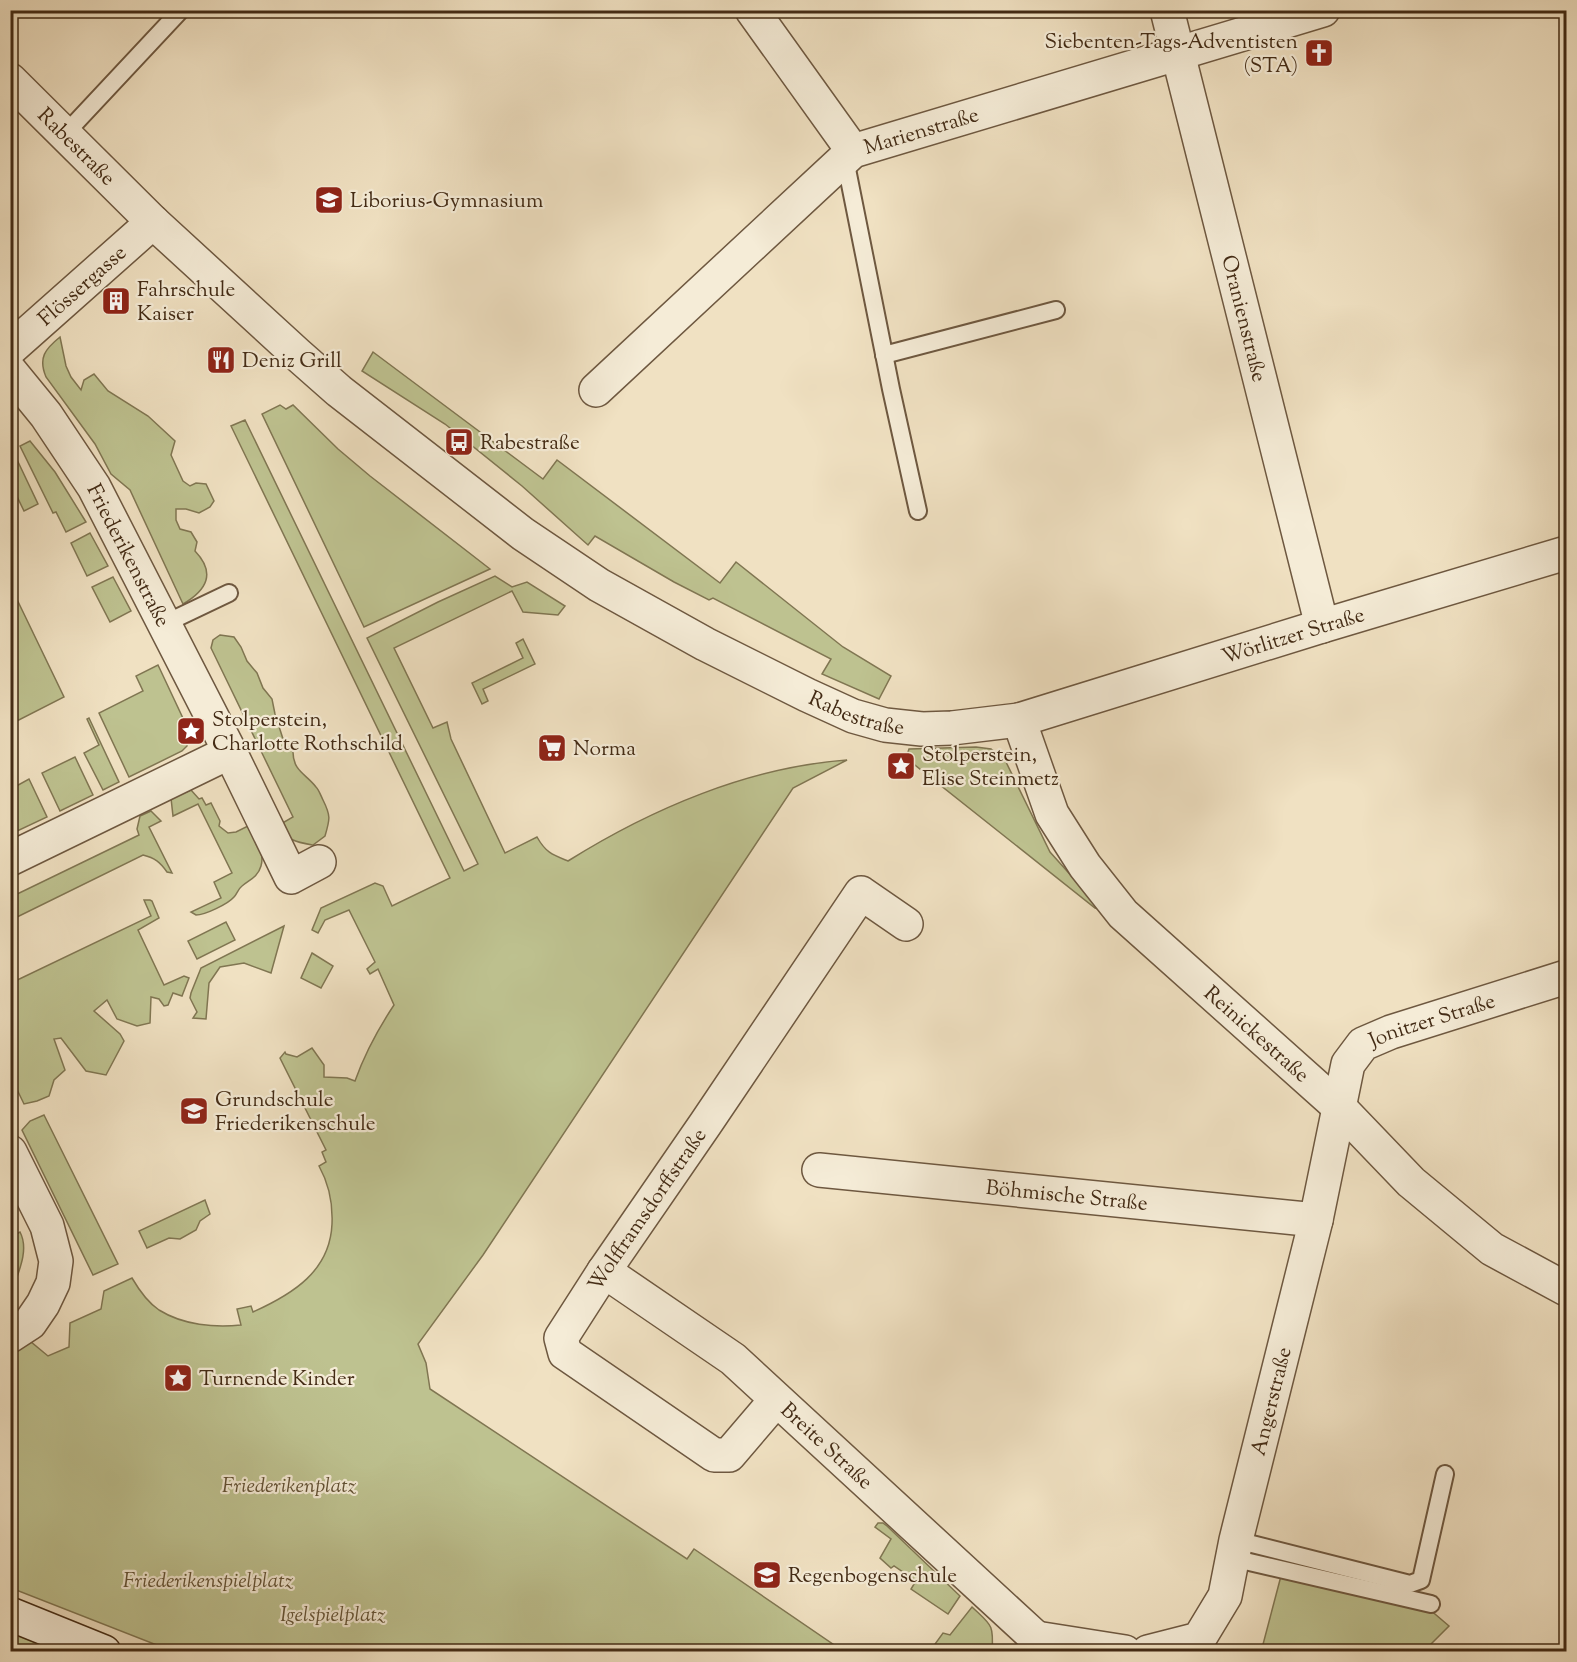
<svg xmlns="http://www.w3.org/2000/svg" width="1577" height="1662" font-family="'Sorts Mill Goudy',serif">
	<rect width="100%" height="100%" fill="#f0e1c2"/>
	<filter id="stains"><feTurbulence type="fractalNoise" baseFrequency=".00333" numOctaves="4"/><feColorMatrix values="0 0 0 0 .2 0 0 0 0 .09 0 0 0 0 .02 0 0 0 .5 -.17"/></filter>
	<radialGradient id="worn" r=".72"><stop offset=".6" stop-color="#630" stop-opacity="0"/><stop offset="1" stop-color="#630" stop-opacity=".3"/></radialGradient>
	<g fill="#bec290" stroke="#807652" stroke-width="1.5">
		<path d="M60,337L66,366L71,377L81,390L84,380L94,374L108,391L148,416L175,441L171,455L183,481L190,486L196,483L206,484L214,501L210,507L199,513L186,509H176V520L180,529L191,532L197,542L195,551C216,573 207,590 183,604L130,490L111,474L95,444L46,377C38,358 45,349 60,337Z"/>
		<path d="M373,352L543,479L557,460L720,583L736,562L843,647L891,676L879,699L822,674L831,659L713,598L709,600L674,582L595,536L588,545L522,486L445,424L362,371Z"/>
		<path d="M280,405L286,409L293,405L338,449L370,476L490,569L364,627L262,414Z"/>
		<path d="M245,420L464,871L478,864L367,638L438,602L495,576L512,587L527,582L565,606L558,615L523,612L512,591L394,648L433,728L447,722L451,739L505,853L537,837C546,853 553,855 568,861C651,809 749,767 847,760L793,788L483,1255L418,1344L426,1363L430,1389L687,1559L694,1549L840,1649L838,1652L172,1651L11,1588V1352L31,1342L48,1356L69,1347L70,1323L101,1309L104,1291L132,1278C139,1290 147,1302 159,1310C183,1325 215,1328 241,1325L237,1309L251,1306L253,1312C293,1294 330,1271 332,1224C333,1202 329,1184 319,1166L326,1162L322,1152L326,1150L280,1058L285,1052L286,1054L297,1057L312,1048L324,1065V1077L347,1078L355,1081C365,1053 378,1029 394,1005L378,969L370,974L367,969L375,962L349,910L325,920L318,933L312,930L321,908L375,883L383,886L392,906L450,878L231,426Z"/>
		<path d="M30,441L55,472L86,522L66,532L56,512L53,513L20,446Z"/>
		<path d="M11,447L38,504L24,511L11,484Z"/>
		<path d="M90,533L108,566L87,576L71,543Z"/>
		<path d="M113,577L131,611L110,622L92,587Z"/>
		<path d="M11,587L64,697L11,724H10Z"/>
		<path d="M220,635L234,637L241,647L247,661L257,673L263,688L272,699L275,714L284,742L293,752C293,771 306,774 316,787C319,790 321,796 323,800C331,816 330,819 325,836L313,845C295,842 288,841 279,825L293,817L211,648L213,640Z"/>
		<path d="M523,639L535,664L483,689L488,701L482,704L472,683L523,658L516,643Z"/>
		<path d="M158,665L188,729L187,746L182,751L129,777L99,713L143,691L136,676Z"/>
		<path d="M89,718L119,782L103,790L84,753L99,745L87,719Z"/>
		<path d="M976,747L991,749L1005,760L1050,852L1102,910L1095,908L906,758L909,749Z"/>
		<path d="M75,757L93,795L60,811L42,773Z"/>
		<path d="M29,779L47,817L13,833L11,827V789Z"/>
		<path d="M191,790L199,799L202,798L206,805L211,803L220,821L219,826L228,833L236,832L250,825C256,837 265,853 261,866C258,877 249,880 242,886C238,889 237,894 234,897C228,904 205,915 196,915L191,912L221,898L214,882L232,873L198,804L173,816L171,798Z"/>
		<path d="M151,811L161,821L149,827L172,873L167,872C160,862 155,858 143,855L11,920V897L139,835L137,829L140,816Z"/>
		<path d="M144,900H150L152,901L159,918L138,930L164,985L184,976L189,978L182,996L173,993L168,1005L164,1006L159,999L151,997L150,1023L137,1026L117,1019L107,1000L94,1011L120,1034L124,1041L106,1075L86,1071L61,1038L54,1039L65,1070L54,1080L49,1096L37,1101L24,1104L11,1077V983L151,916Z"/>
		<path d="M226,922L235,940L197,959L188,941Z"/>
		<path d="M284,926L271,973L244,963L220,967L209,983L206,1019L193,1018L197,1012L190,998L191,993L201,968Z"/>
		<path d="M312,953L333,966L321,988L301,978Z"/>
		<path d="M44,1115L118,1264L93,1275L22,1130L30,1121Z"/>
		<path d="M205,1200L210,1214L200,1221L196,1230L180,1239L169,1238L147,1248L139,1231Z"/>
		<path d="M20,1232C30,1251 17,1275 11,1294V1237Z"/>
		<path d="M878,1523H883L887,1526L960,1596L948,1614L911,1589L916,1581L894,1566L891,1568L880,1558L891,1539L875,1527Z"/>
		<path d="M1281,1576L1429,1609L1449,1626L1424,1651L1261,1652Z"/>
		<path d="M972,1607C991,1625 994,1624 992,1651H969L967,1649L965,1651H930L943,1633L950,1635Z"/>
		<path d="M10,1629L68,1651H22L11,1647Z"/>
	</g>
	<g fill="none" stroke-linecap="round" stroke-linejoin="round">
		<g stroke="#6e5840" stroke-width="20">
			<g id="lane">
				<path d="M65,134L181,10"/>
				<path d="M845,159L891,389L918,511"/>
				<path d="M884,355L1056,310"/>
				<path d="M164,624L229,593"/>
				<path d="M1236,1540L1410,1584L1421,1580L1445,1474"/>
				<path d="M1232,1558L1431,1604"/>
			</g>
		</g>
		<g stroke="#6e5840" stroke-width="36">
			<g id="street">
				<path d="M752,10L853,151"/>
				<path id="s1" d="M1167,10L1322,626"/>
				<path id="s2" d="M10,80L153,222L297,354L339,391L523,534L599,585L705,644L807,695L853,716L885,725L922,729L952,728L1019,720L1322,626L1566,553"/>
				<path id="s3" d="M10,349L153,222"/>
				<path id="s4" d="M10,371L46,415L94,487L230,752L291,877L319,862"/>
				<path id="s5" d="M596,390L853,151L1323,10"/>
				<path id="s6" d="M1019,720L1052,814L1085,866L1123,914L1339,1107L1411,1182L1492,1249L1566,1289"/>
				<path d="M10,859L230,752"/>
				<path d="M10,1152L47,1226L56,1261L53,1283L43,1304L30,1323L10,1336"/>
				<path id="s7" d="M819,1170L1316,1220"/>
				<path id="s8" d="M604,1271L733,1359L1036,1638"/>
				<path id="s9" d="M776,1400L729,1455H714L565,1353L561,1338L604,1271L706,1123L861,893L906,924"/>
				<path d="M1036,1638L1125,1652"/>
				<path id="s10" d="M1148,1652L1199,1639L1225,1596L1236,1540L1316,1220L1348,1064L1363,1044L1391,1032L1566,977"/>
			</g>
		</g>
		<g stroke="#432b15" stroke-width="36">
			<path id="secondary" d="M10,1614L104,1652"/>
		</g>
		<use href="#lane" stroke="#f5ecd7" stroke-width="16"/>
		<use href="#street" stroke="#f5ecd7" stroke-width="33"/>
		<use href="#secondary" stroke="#f5ecd7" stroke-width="33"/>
	</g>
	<defs>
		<g id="church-square" transform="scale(1.5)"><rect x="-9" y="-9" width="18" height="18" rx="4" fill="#8f2418" stroke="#f5ecd7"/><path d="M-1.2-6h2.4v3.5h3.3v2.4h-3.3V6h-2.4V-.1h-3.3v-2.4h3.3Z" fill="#fff"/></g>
		<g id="school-square" transform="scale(1.5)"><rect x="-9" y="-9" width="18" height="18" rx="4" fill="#8f2418" stroke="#f5ecd7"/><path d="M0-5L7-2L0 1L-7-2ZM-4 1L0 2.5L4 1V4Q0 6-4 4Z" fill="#fff"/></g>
		<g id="building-square" transform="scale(1.5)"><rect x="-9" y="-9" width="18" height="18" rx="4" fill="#8f2418" stroke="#f5ecd7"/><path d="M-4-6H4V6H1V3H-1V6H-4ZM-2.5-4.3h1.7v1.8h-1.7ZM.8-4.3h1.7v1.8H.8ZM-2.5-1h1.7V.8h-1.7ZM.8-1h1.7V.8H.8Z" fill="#fff"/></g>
		<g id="restaurant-square" transform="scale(1.5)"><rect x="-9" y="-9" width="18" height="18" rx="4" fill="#8f2418" stroke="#f5ecd7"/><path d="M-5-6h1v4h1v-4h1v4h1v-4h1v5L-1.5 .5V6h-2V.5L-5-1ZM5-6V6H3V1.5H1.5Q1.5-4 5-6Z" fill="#fff"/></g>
		<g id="bus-square" transform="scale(1.5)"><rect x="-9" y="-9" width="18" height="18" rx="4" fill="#8f2418" stroke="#f5ecd7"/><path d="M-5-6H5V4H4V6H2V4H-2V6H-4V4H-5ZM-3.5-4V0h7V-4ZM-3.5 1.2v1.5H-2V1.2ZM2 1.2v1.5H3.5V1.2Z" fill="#fff"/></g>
		<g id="sight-square" transform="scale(1.5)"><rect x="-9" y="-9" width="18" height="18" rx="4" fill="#8f2418" stroke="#f5ecd7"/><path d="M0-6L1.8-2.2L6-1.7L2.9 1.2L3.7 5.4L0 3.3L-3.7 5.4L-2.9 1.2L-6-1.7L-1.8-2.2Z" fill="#fff"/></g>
		<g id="supermarket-square" transform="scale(1.5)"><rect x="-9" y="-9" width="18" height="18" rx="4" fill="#8f2418" stroke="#f5ecd7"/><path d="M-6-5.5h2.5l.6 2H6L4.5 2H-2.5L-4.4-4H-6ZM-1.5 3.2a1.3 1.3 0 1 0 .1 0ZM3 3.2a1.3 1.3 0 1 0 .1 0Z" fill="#fff"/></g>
	</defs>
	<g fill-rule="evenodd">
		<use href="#church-square" x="1319" y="53"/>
		<use href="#school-square" x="329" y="200"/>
		<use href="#building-square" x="116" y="301"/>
		<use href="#restaurant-square" x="221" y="360"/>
		<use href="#bus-square" x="459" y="442"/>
		<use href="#sight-square" x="191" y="731"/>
		<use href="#supermarket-square" x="552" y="748"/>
		<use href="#sight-square" x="901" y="766"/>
		<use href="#school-square" x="194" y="1111"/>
		<use href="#sight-square" x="178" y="1378"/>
		<use href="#school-square" x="767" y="1575"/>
	</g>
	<g text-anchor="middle" stroke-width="4.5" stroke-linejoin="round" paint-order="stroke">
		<g font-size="21" fill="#432b15" stroke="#f5ecd7" text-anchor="start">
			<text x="1298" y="48" text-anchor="end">Siebenten-Tags-Adventisten<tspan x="1298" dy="24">(STA)</tspan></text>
			<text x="350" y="207">Liborius-Gymnasium</text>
			<text x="137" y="296">Fahrschule<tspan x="137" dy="24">Kaiser</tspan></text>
			<text x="242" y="367">Deniz Grill</text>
			<text x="480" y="449">Rabestraße</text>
			<text x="212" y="726">Stolperstein,<tspan x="212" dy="24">Charlotte Rothschild</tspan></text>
			<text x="573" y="755">Norma</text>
			<text x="922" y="761">Stolperstein,<tspan x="922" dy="24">Elise Steinmetz</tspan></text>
			<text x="215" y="1106">Grundschule<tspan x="215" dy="24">Friederikenschule</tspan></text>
			<text x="199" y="1385">Turnende Kinder</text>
			<text x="788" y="1582">Regenbogenschule</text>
		</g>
		<g font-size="21" fill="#432b15" stroke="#f5ecd7">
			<text dy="7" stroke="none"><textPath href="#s5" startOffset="422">Marienstraße</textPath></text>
			<text dy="7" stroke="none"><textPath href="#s2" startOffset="94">Rabestraße</textPath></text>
			<text dy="7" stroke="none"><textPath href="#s3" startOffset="96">Flössergasse</textPath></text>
			<text dy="7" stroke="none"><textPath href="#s1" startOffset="318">Oranienstraße</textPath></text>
			<text dy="7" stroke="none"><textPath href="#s4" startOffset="220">Friederikenstraße</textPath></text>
			<text dy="7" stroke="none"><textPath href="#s2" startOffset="1518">Wörlitzer Straße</textPath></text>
			<text dy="7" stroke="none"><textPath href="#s2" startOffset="1066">Rabestraße</textPath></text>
			<text dy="7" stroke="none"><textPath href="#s10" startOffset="747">Jonitzer Straße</textPath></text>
			<text dy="7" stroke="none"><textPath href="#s6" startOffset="402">Reinickestraße</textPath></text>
			<text dy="7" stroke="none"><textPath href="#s7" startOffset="249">Böhmische Straße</textPath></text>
			<text dy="7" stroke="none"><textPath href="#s9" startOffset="438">Wolfframsdorffstraße</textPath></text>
			<text dy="7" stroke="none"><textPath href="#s10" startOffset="303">Angerstraße</textPath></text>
			<text dy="7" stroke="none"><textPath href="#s8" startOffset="284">Breite Straße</textPath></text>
		</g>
		<g font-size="21" font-style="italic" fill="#625134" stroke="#f5ecd7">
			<text x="289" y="1492">Friederikenplatz</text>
			<text x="208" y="1587">Friederikenspielplatz</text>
			<text x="333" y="1621">Igelspielplatz</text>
		</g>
	</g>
	<rect width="1577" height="1662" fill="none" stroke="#f0e1c2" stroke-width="36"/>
	<rect x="12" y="12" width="1553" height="1638" fill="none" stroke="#432b15" stroke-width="3"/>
	<rect x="18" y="18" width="1541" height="1626" fill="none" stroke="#432b15" stroke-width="1.5"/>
	<rect width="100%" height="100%" filter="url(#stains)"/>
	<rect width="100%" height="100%" fill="url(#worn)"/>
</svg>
